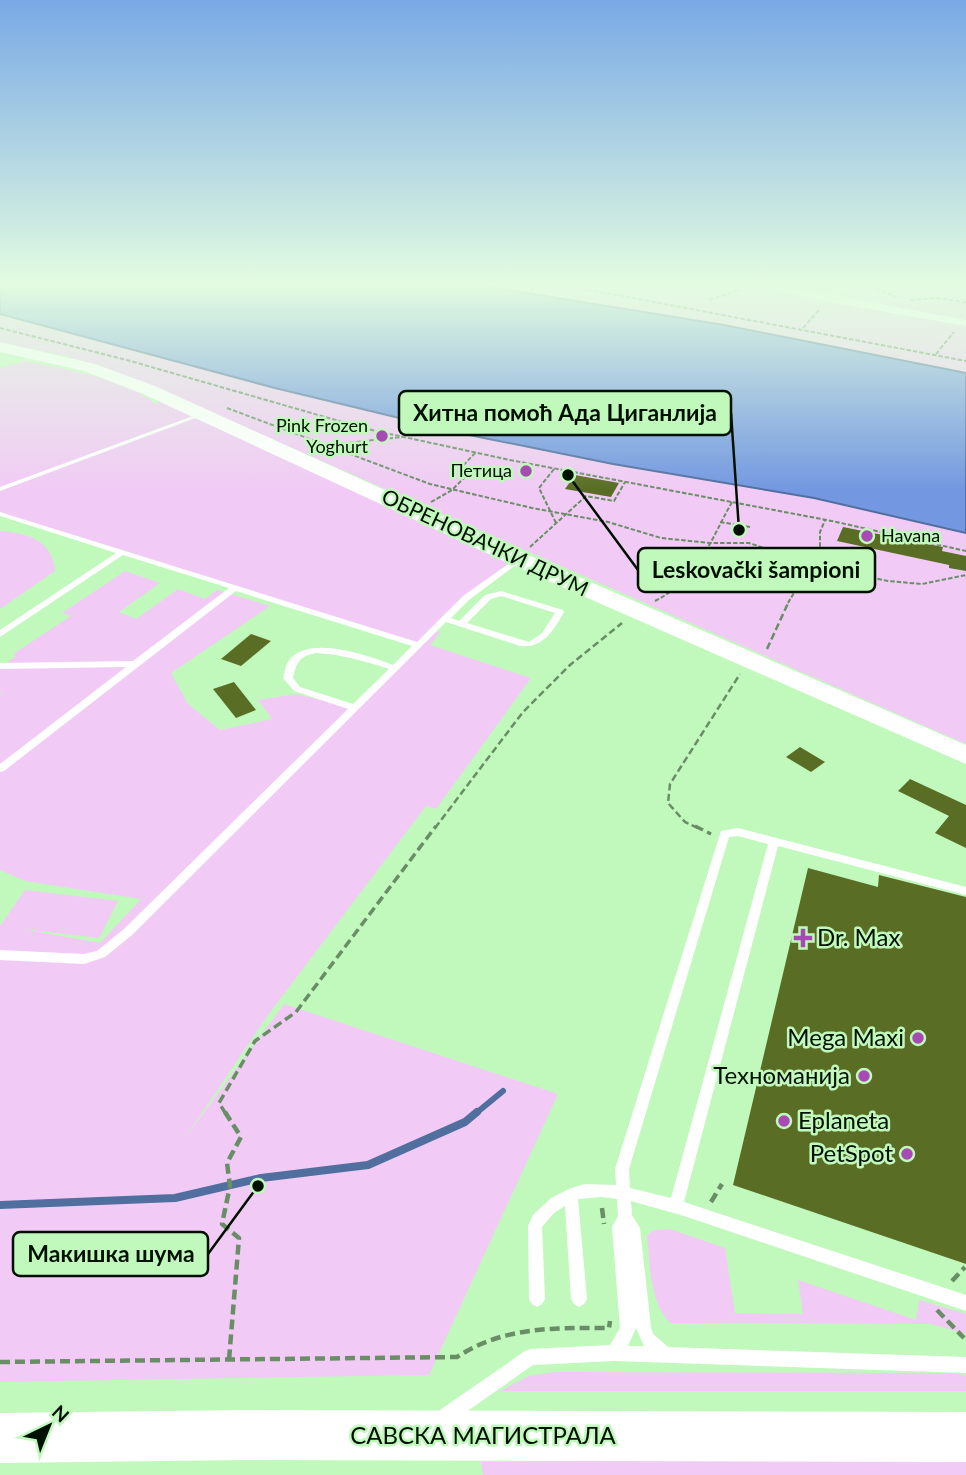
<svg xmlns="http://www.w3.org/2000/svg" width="966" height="1475" font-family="Lato,sans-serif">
	<rect width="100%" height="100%" fill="#c1f9bc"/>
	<g fill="#f1cbf5">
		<path d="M0,283H966V744L160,390L67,356L0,343Z"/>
		<path d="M26,361C66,370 123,377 156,404L166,398L518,559L484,583L435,630L440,633L430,645L531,678L436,809L426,806L268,1015L185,1138L284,1004L558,1094L429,1375L0,1382V926L25,890L118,901L99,938L22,929L100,943L141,899L25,881L0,870V693L5,694L0,692V668L16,656L13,654L71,616L62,613L125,571L160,583L119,612L136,619L178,589L205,599L217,590L270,606L171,673L188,704L220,730L272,719L258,700L296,694L354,708L417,646L0,514V368Z"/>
		<path d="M0,531C28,533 52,540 55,571L0,609Z"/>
		<path d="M670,1229L725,1248L735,1313L803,1314L798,1280L916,1320L919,1300L966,1314V1334L931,1324L670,1323C649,1301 650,1264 647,1235L654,1230Z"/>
		<path d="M554,1372L956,1373L966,1376V1391H500L529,1376Z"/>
		<path d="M966,1456V1475H483L481,1462Z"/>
	</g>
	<path fill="#7398e1" stroke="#506f9e" stroke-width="2" d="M0,283H465L724,325L966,373V533L814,498L613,464L474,436L275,388L0,314Z"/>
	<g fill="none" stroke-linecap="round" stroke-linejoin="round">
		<path stroke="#506f9e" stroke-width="6" d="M475,1114L503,1091"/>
		<path stroke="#506f9e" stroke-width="8" d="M0,1205L175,1198L261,1178L368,1165L465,1122L477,1112"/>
	</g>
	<g fill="#5a6d25">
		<path d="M575,475L619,483L611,497L565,489Z"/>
		<path d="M843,527L943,547L942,551L966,556V571L949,568V565L837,541Z"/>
		<path d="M251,634L271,641L241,666L221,659Z"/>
		<path d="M234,682L256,710L236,718L213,689Z"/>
		<path d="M800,747L825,762L811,772L786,757Z"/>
		<path d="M910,779L966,805V848L935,833L949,816L898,791Z"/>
		<path d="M808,868L878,887L879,875L966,897V1264L733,1185Z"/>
	</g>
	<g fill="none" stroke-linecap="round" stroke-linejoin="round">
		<g stroke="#698e66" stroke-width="2" stroke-dasharray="4.5 2" stroke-linecap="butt">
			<path d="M503,283L569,286L966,361"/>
			<path d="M857,285L875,288L897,297"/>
			<path d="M518,291L526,293L535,287"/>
			<path d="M709,300L739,290"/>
			<path d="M910,300L937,298L966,302"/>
			<path d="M0,328L127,360L367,429L510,460L832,521L966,551"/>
			<path d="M803,328L819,310"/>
			<path d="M936,354L954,332"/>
			<path d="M227,408L430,484L532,508L608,522L661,538L710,543H749L818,566L888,581L922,584L966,575"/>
			<path d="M311,447L402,437"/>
			<path d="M554,469L539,488L556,523"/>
			<path d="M431,502L452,490L470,472L460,469L476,452"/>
			<path d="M720,522L750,527"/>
			<path d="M530,547L586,496L614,501L625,482"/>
			<path d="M655,601C699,578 709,543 732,502"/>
			<path d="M788,603L820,548V532L825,520"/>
		</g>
		<g stroke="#698e66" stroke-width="2.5" stroke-dasharray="7 3.5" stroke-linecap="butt">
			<path d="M767,649L789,601"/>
			<path d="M435,828L523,712L570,665L622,623"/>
			<path d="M698,828L685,822L668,803L670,784L740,674"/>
		</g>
		<g stroke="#698e66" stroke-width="3.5" stroke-dasharray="9 4.5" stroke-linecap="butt">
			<path d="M695,826L711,834"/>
			<path d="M226,1114L219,1103L255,1041L296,1012L436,826"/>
		</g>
		<g stroke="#698e66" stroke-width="4.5" stroke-dasharray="10 5" stroke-linecap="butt">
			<path d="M225,1112L241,1137L227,1163L230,1186L222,1224L239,1238L229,1360"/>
			<path d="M711,1202L722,1184"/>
			<path d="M602,1208L604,1224"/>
			<path d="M952,1281L965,1267"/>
			<path d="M937,1310L964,1338"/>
			<path d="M0,1362L457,1357C504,1326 555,1328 609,1328L610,1321"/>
		</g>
		<g fill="#fff" fill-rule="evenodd">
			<path d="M201,413L206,414L0,491V487Z"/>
			<path d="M0,512L417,642L463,596L518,557L522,559L521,561L469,600L451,618L459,621L485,595L501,591L563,610L564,612C554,630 543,649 520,646L446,622L132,935L105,957L84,964L0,960V950L84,954L97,951L124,929L348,709L294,691L283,678C285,673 285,666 288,662C306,633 369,656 393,665L412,646L236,591L4,771L0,772V764L126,667L0,669V663L133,661L229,588L123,555L0,637V630L116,553L0,516ZM501,596L555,613L542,633L529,642L467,623L491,599ZM316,653C341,654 364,661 389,669L353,704L300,687L293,678C297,661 299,657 316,653Z"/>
			<path d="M738,828L966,887V895L778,846L684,1202L966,1295V1311L684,1216L631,1201L632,1215L640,1228L651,1327L653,1334L668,1347L966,1357V1373L614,1361L533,1365L449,1424L443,1426L437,1424L435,1418L437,1412L525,1351L531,1349L610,1345L620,1328L612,1227L618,1216L617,1199L602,1197L578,1199L587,1299L584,1304L579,1307L574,1304L571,1299L565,1206L554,1213L542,1227L545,1299L542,1304L537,1307L532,1304L529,1299L528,1226L533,1215L551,1198L571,1188L585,1184L616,1185L615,1169L720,834L721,831ZM738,836L768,844L671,1198L630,1188L629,1169L729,837ZM636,1328L643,1344L644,1346H628Z"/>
		</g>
		<path fill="#fff" fill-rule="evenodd" d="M744,283H767L828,294L839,283H850L838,296L966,320V326L829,302Z"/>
		<path fill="#fff" fill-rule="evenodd" d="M0,342L95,364L155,386L526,554L966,745V764L510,564L143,394L84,371L0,352Z"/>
		<path fill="#fff" fill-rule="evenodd" d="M245,1410L966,1412V1462L245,1460L0,1463V1413Z"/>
	</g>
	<linearGradient id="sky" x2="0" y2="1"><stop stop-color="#79a9e5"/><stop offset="0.58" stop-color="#e3fce1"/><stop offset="1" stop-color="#e3fce1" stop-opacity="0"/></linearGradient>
	<rect width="966" height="490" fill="url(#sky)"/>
	<g fill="#a74ab4" stroke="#c1f9bc" stroke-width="2.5">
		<circle cx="382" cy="436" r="7"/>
		<circle cx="526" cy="471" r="7"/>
		<circle cx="867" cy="536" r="7"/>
		<path d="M799.5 927.5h7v7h7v7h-7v7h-7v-7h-7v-7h7z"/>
		<circle cx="918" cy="1038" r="7"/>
		<circle cx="864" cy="1076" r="7"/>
		<circle cx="784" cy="1121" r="7"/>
		<circle cx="907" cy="1154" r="7"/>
	</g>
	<g text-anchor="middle" stroke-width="5" stroke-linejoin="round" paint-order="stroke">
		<g font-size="18" fill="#001000" stroke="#c1f9bc" text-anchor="end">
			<text x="368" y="432">Pink Frozen<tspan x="368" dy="21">Yoghurt</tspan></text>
			<text x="512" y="477">Петица</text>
			<text x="881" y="542" text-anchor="start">Havana</text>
		</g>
		<g font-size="21" fill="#001000" stroke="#c1f9bc">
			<text transform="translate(485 543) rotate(25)" y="7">ОБРЕНОВАЧКИ ДРУМ</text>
		</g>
		<g font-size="24" fill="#001000" stroke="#c1f9bc" text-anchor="end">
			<text x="817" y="946" text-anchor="start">Dr. Max</text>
			<text x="904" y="1046">Mega Maxi</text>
			<text x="850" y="1084">Техноманија</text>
			<text x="798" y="1129" text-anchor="start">Eplaneta</text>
			<text x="893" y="1162">PetSpot</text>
		</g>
		<g font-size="24" fill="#001000" stroke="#c1f9bc">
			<text x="483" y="1444">САВСКА МАГИСТРАЛА</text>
		</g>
	</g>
	<path fill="none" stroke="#001000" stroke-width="2.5" d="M739 530L731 413M568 475L638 570M258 1186L208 1254"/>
	<g fill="#001000" stroke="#c1f9bc" stroke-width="2.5">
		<circle cx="739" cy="530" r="7"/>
		<circle cx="568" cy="475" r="7"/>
		<circle cx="258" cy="1186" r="7"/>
	</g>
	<g fill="#c1f9bc" stroke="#001000" stroke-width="2.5">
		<rect x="399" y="391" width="332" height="44" rx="7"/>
		<rect x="638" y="548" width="237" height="44" rx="7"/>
		<rect x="13" y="1232" width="195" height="44" rx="7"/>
	</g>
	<g font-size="23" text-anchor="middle" font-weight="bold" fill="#001000">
		<text x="565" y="421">Хитна помоћ Ада Циганлија</text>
		<text x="756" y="578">Leskovački šampioni</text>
		<text x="111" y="1262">Макишка шума</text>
	</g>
	<g transform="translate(49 1426) rotate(43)" stroke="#c1f9bc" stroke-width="5" paint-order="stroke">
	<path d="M0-5L12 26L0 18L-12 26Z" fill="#001000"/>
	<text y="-10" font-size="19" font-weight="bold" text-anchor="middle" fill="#001000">N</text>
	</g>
</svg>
